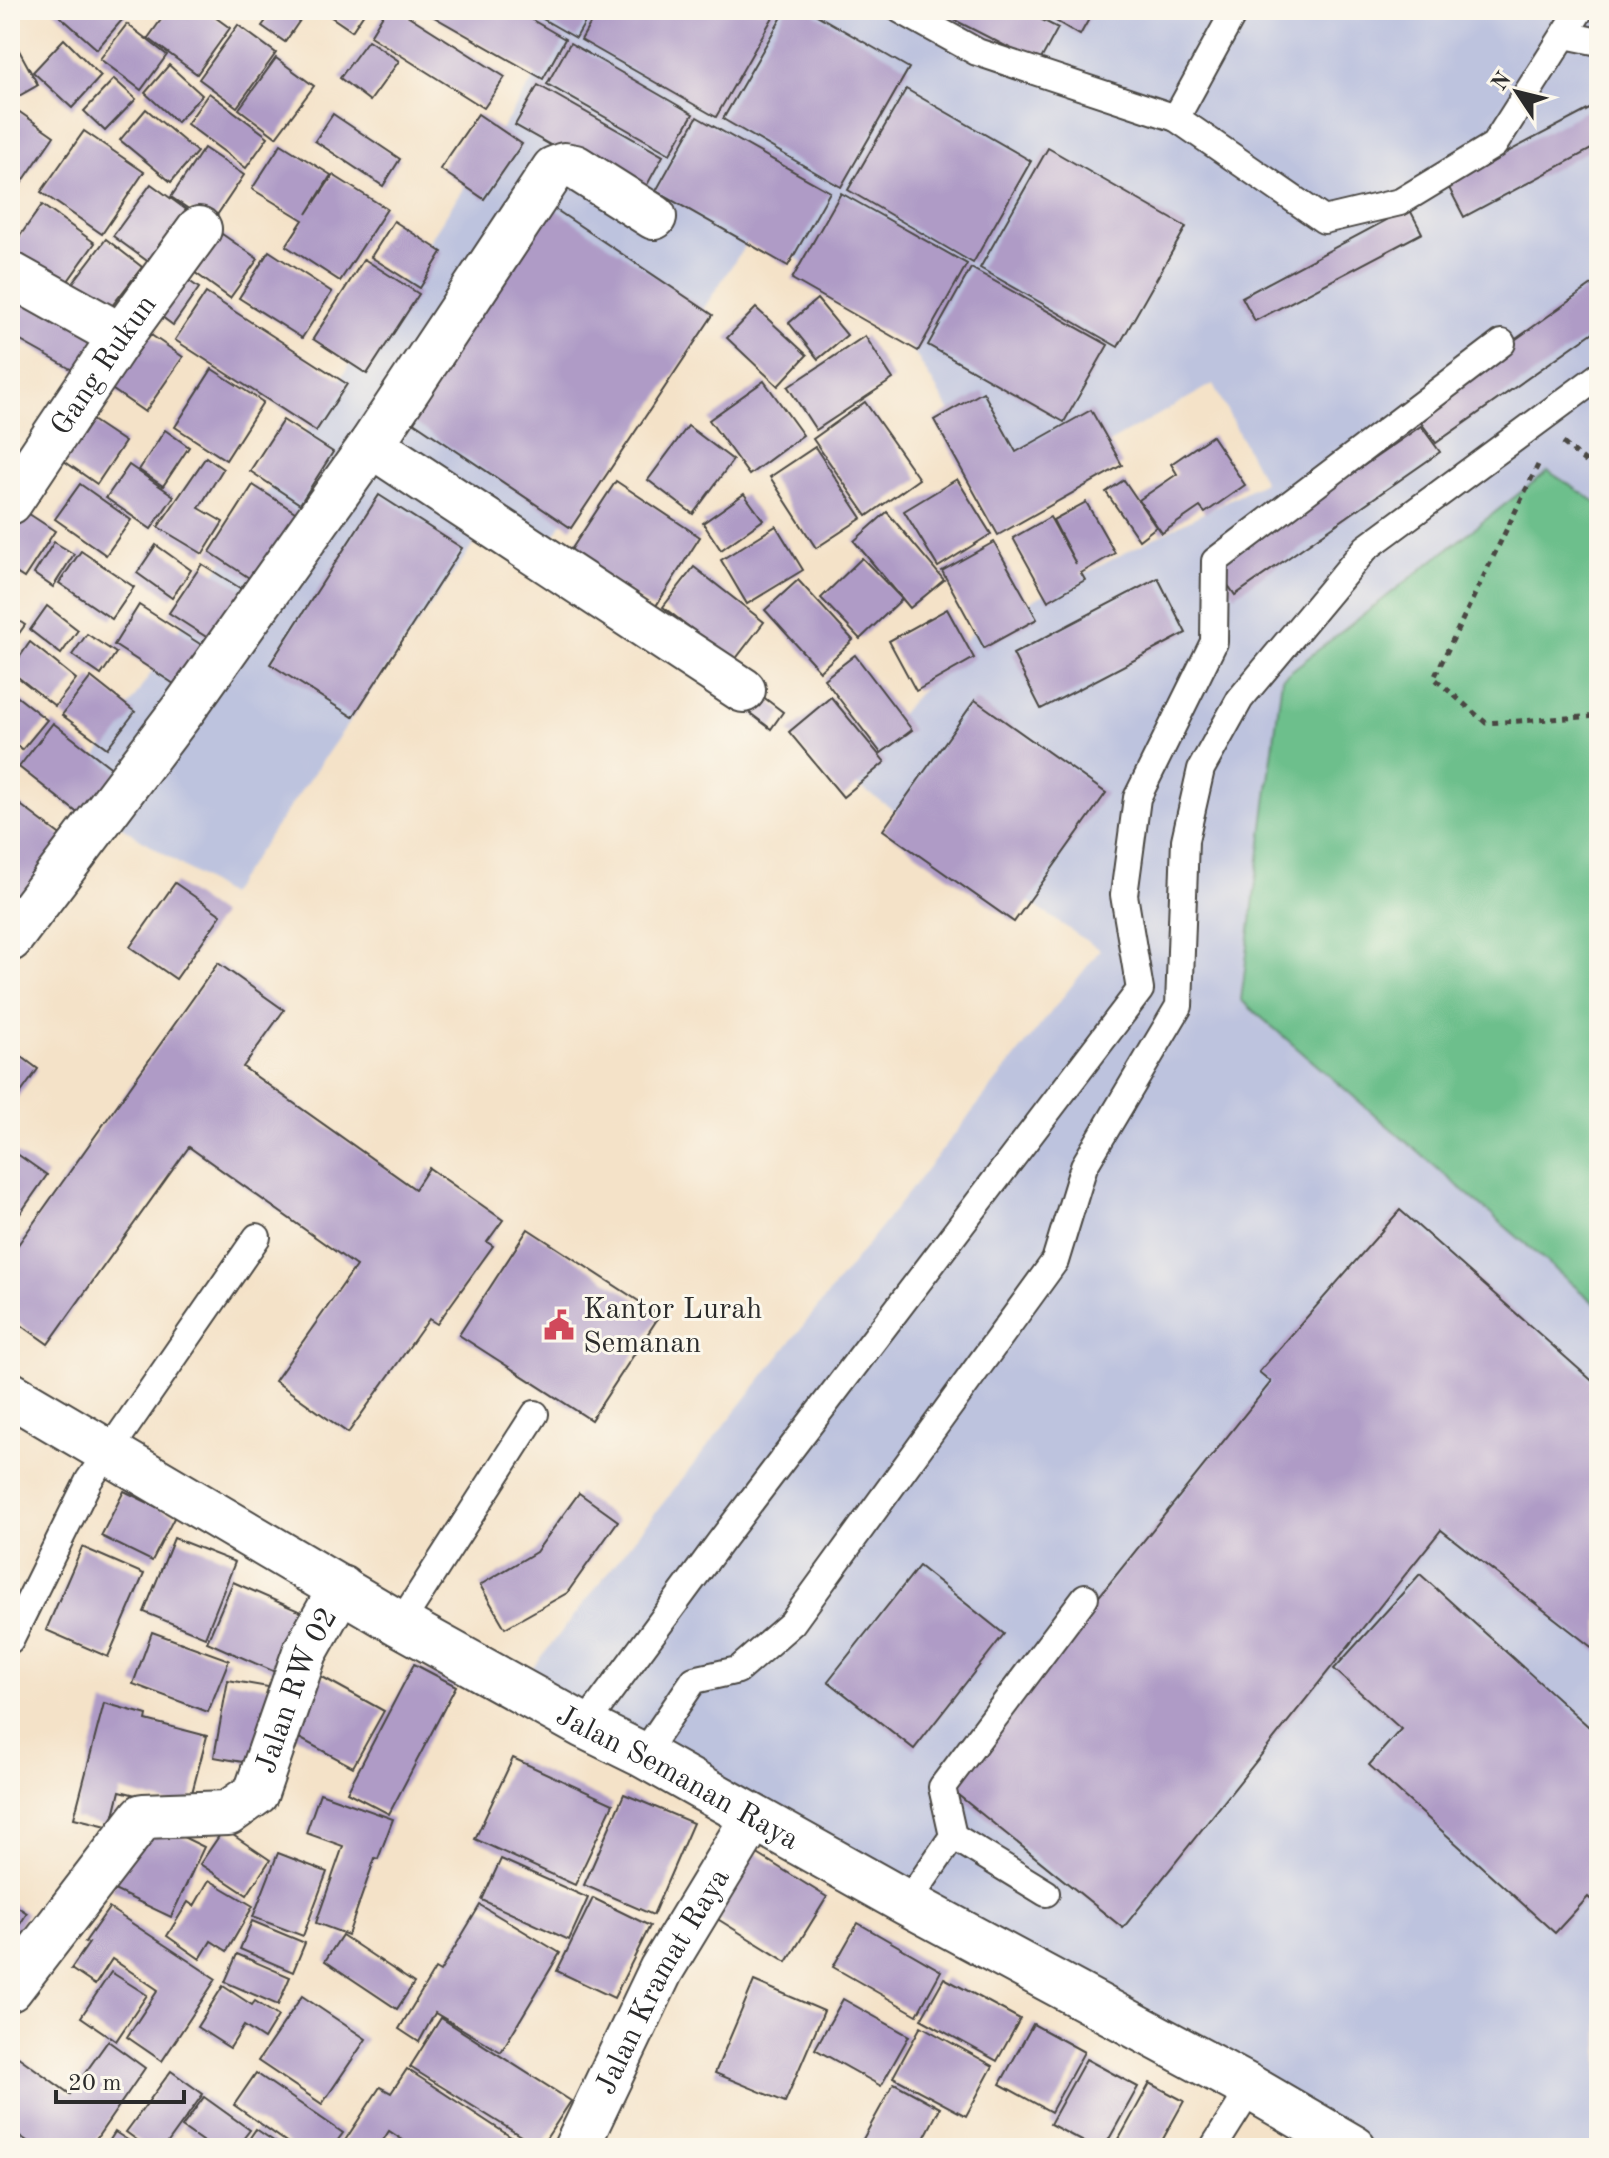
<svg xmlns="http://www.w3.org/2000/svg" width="1609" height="2158" font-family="'Old Standard TT',serif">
	<rect width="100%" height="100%" fill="#fbf7ec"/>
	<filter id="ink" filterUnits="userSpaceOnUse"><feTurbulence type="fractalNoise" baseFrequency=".0125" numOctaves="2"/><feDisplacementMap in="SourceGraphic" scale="16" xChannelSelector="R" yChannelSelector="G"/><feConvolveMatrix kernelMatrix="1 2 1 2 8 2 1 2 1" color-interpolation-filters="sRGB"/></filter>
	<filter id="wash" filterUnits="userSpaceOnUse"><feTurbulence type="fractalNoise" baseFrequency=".006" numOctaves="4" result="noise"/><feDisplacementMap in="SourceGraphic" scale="32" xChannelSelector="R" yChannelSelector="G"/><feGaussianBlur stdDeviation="1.8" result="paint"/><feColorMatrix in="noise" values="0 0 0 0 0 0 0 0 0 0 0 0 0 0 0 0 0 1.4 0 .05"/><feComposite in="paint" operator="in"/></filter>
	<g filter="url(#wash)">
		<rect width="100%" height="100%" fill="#f4e2c8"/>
		<path fill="#bdc3de" d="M492,10H1599V504L1548,472L1242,1000L1599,1307V2148H1326L513,1693L1100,950L845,777L974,630L1264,482L1213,384L1004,502L904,335L756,229L543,552L490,521L228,895L72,795L553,49Z"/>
		<path fill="#6dbf8c" stroke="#4c755c" stroke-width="2" d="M1548,471L1599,504V1307L1241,1000L1282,678Z"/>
		<g id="blocks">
			<g fill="#af9bc6">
				<path d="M53,10H126L129,12L97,49Z"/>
				<path d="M168,10H205L230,28L197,74L148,38Z"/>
				<path d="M274,10H307L285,42L262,26Z"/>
				<path d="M321,10H366L352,31Z"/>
				<path d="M386,10H399L505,77L484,108L370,36Z"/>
				<path d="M422,10H515L565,39L543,79Z"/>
				<path d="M527,10H592L576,38Z"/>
				<path d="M598,10H777L716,117L581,40Z"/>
				<path d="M786,10H808L909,68L841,187L723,119Z"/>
				<path d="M935,10H1023L1058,28L1039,63Z"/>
				<path d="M1037,10H1094L1080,35Z"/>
				<path d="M127,24L167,55L141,90L100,59Z"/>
				<path d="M238,25L276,53L237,107L199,79Z"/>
				<path d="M64,39L101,76L72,108L33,72Z"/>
				<path d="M368,40L399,61L370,101L340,78Z"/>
				<path d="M15,43L38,85L10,101V46Z"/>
				<path d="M570,43L693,114L670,154L547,84Z"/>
				<path d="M276,58L314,86L276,137L239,109Z"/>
				<path d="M169,65L202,95L177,122L145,93Z"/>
				<path d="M114,79L136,99L105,131L84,111Z"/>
				<path d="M538,85L663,156L641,196L515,125Z"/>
				<path d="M906,89L1031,161L973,263L848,190Z"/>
				<path d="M209,93L268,137L246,168L187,124Z"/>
				<path d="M1599,104V145L1464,217L1447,184Z"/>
				<path d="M11,106L54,136L14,194L10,192Z"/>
				<path d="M146,109L197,152L171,182L120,140Z"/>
				<path d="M333,114L400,159L383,186L315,141Z"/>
				<path d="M478,114L522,144L484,199L440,169Z"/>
				<path d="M697,117L830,192L788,266L656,191Z"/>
				<path d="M84,131L144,172L102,234L41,192Z"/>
				<path d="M281,144L331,175L307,214L333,175L387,209L340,281L286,246L303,220L252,189Z"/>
				<path d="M204,148L244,175L211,224L171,197Z"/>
				<path d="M1048,148L1186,227L1118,347L980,268Z"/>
				<path d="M151,184L188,211L150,263L113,236Z"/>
				<path d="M841,193L967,264L918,351L792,279Z"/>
				<path d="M546,203L713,315L571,528L403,415Z"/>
				<path d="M42,205L95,243L65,285L12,247Z"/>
				<path d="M1409,208L1422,233L1255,321L1242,297Z"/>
				<path d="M394,221L442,252L420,288L371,257Z"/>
				<path d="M222,234L258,259L230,298L194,272Z"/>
				<path d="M106,239L142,267L101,320L65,293Z"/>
				<path d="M269,251L332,292L302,338L239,298Z"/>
				<path d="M364,259L419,294L367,374L313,339Z"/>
				<path d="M971,268L1108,345L1064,422L928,345Z"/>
				<path d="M175,271L199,288L173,325L150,308Z"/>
				<path d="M1599,280V328L1436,443L1413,412Z"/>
				<path d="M10,282L107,336L85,377L10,335Z"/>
				<path d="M206,293L347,384L316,431L175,340Z"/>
				<path d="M817,299L847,335L818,359L789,323Z"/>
				<path d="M756,308L807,355L778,386L727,338Z"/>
				<path d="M141,328L183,357L145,412L103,383Z"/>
				<path d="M865,336L893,379L816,430L788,387Z"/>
				<path d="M212,369L263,402L226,460L175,427Z"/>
				<path d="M764,381L803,435L749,475L709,420Z"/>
				<path d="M983,392L1016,452L1091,410L1122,465L998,535L934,420Z"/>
				<path d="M865,402L919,479L867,516L813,439Z"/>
				<path d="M92,420L125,442L97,484L64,461Z"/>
				<path d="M283,420L333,452L300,504L250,471Z"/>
				<path d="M688,426L733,460L693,514L648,480Z"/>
				<path d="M1421,426L1440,452L1235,595L1216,568Z"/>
				<path d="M165,430L189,447L163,486L139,470Z"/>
				<path d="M1212,436L1245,485L1205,513L1200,507L1162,533L1139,500L1177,474L1171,464Z"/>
				<path d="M815,447L862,518L816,548L770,477Z"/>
				<path d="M206,457L223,469L199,508L223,522L203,554L158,527Z"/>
				<path d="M129,465L174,496L151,529L106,498Z"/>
				<path d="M957,479L991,534L938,567L904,511Z"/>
				<path d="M1124,480L1156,527L1139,540L1106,492Z"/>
				<path d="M616,481L700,537L654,609L569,553Z"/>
				<path d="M80,484L131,520L106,555L55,519Z"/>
				<path d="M253,485L309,521L266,589L210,552Z"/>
				<path d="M744,494L763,520L721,550L703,523Z"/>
				<path d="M379,495L462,548L353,717L270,664Z"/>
				<path d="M1086,502L1115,553L1081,573L1085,580L1048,601L1013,538L1050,517L1076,564L1053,520Z"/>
				<path d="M20,508L55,531L24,578L10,569V524Z"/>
				<path d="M887,512L944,580L910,608L854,541Z"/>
				<path d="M776,526L803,570L747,604L721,560Z"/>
				<path d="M54,542L74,554L53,587L34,574Z"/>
				<path d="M994,542L1037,619L984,648L942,571Z"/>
				<path d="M156,545L191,570L172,598L137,573Z"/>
				<path d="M81,551L134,587L112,619L59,583Z"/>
				<path d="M862,558L902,599L860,639L821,598Z"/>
				<path d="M202,564L254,597L222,647L169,613Z"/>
				<path d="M694,567L764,622L734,661L663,607Z"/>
				<path d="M1158,578L1186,633L1041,709L1013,654Z"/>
				<path d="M798,580L853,640L820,671L765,610Z"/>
				<path d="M139,605L211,651L185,691L114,645Z"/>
				<path d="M47,606L78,630L61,654L30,630Z"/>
				<path d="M947,609L974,658L916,691L889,641Z"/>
				<path d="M10,615L25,625L10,646Z"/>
				<path d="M87,634L116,653L101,675L72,655Z"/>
				<path d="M30,642L76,679L55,706L10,671Z"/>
				<path d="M855,655L912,730L881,753L824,679Z"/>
				<path d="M91,677L135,712L107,748L62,715Z"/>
				<path d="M10,691L47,720L22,750L10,740Z"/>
				<path d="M758,693L783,712L771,729L746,710Z"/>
				<path d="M831,697L885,762L843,797L789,732Z"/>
				<path d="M975,700L1106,793L1014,922L883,830Z"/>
				<path d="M53,723L118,773L84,818L19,767Z"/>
				<path d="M10,797L67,840L17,906L10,901Z"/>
				<path d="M175,883L221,915L176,979L130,947Z"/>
				<path d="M218,963L284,1010L243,1067L415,1189L429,1168L503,1220L487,1242L493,1246L437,1324L429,1319L348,1433L275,1381L356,1266L189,1147L48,1344L10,1317V1256Z"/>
				<path d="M10,1048L38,1069L12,1105L10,1104Z"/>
				<path d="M10,1149L47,1175L10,1228Z"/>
				<path d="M1400,1210L1599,1387V1653L1441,1530L1123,1928L947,1786L1271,1382L1259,1372Z"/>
				<path d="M528,1229L660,1315L591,1420L459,1335Z"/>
				<path d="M124,1491L175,1516L152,1561L101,1536Z"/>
				<path d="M579,1493L618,1521L567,1593L505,1628L480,1585L536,1552Z"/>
				<path d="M174,1538L235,1562L205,1637L144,1612Z"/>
				<path d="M82,1547L144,1574L108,1657L46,1630Z"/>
				<path d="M919,1566L1004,1634L914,1749L828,1681Z"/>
				<path d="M1420,1574L1599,1736V1907L1588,1897L1555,1933L1369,1765L1401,1729L1334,1669Z"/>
				<path d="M233,1582L301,1612L275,1672L207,1642Z"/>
				<path d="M152,1632L229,1660L208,1712L133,1684Z"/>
				<path d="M414,1664L456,1686L389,1814L347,1792Z"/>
				<path d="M317,1674L384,1711L353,1767L286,1731Z"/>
				<path d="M228,1680L274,1688L260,1765L214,1757Z"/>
				<path d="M104,1703L147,1715L146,1720L207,1736L188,1808L120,1791L111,1827L74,1818Z"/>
				<path d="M513,1758L613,1804L575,1885L475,1839Z"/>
				<path d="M320,1793L393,1819L378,1859L375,1858L348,1935L316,1923L343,1846L306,1833Z"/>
				<path d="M624,1794L693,1823L653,1915L584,1885Z"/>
				<path d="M146,1819L204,1847L171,1917L112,1889Z"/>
				<path d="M224,1829L270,1860L247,1895L200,1864Z"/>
				<path d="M743,1845L827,1897L787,1962L703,1910Z"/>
				<path d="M278,1853L327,1872L303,1936L253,1917Z"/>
				<path d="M501,1859L588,1898L569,1940L482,1900Z"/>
				<path d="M209,1880L253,1906L227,1951L211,1941L200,1959L167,1936L188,1902L194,1906Z"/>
				<path d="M593,1898L650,1926L614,1998L557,1971Z"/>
				<path d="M10,1902L27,1913L10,1940Z"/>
				<path d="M480,1905L560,1953L501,2052L435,2013L419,2042L399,2029L435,1969L440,1972Z"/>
				<path d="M109,1908L216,1979L162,2061L127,2037L158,1990L112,1959L95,1985L71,1969L89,1943L85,1942Z"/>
				<path d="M252,1921L305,1943L293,1972L240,1949Z"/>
				<path d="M858,1923L941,1971L917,2015L833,1967Z"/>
				<path d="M342,1935L414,1983L397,2009L325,1961Z"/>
				<path d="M237,1954L290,1977L278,2005L225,1982Z"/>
				<path d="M111,1972L147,1995L116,2041L81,2017Z"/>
				<path d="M944,1978L1020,2019L997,2061L921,2019Z"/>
				<path d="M754,1981L824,2011L785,2102L715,2073Z"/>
				<path d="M223,1986L252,2005L255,2001L278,2016L264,2039L244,2026L230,2048L197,2027Z"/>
				<path d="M302,1996L366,2039L322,2104L258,2061Z"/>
				<path d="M843,1999L909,2036L881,2086L815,2049Z"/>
				<path d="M441,2018L571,2101L540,2148L410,2067Z"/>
				<path d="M1033,2024L1084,2052L1051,2112L1000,2084Z"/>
				<path d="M921,2026L993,2066L966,2116L893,2077Z"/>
				<path d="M108,2041L145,2068L90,2148H37L10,2129V2065L17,2056L70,2094Z"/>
				<path d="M1086,2059L1138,2087L1104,2148H1095L1050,2124Z"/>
				<path d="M407,2069L514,2139L507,2148H415L389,2131L378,2148H352L344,2142L380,2087L391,2093Z"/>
				<path d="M171,2071L203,2094L164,2148H148L126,2132Z"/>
				<path d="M256,2073L343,2133L332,2148H295L234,2105Z"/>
				<path d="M894,2083L940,2108L919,2148H858Z"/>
				<path d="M1150,2083L1184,2101L1158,2148H1114Z"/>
				<path d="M204,2097L250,2130L236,2148H212L182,2127Z"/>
				<path d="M256,2129L284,2148H243Z"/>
				<path d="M115,2132L140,2148H105Z"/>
			</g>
		</g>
	</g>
	<g filter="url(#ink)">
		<use href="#blocks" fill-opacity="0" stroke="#494643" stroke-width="2"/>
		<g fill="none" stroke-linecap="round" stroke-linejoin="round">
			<g stroke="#494643" stroke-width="30">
				<g id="service">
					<path d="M901,10L977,52L1176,118L1235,10"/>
					<path d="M1565,35L1599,42"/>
					<path d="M1176,118L1324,220L1400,202L1494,145L1580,10"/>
					<path d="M400,1624L535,1414"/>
					<path d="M10,1640L89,1480L257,1237"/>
					<path d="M584,1726L720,1542L1140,990L1124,895L1137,798L1214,642L1215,561L1502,343"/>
					<path d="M643,1755L694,1680L738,1670L792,1623L1055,1261L1084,1166L1179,1006L1185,840L1201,769L1240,699L1366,548L1599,376"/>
					<path d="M953,1836L1046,1893"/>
					<path d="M907,1903L953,1836L942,1787L1085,1597"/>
					<path d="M1213,2148L1251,2088"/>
				</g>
			</g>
			<g stroke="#494643" stroke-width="48">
				<g id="minor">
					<path d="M10,274L121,336"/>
					<path d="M371,445L743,690"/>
					<path id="s1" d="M10,502L121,336L199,229"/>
					<path d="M10,939L185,707L371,445L554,169L564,165L575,167L654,217"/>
					<path id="s2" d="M10,1989L143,1816L228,1813L256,1793L305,1652L341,1588"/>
					<path id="s3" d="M576,2148L661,1970L753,1818"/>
				</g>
			</g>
			<g stroke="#494643" stroke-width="48">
				<g id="tertiary">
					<path id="s4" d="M10,1394L400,1624L584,1726L643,1755L907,1903L1251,2088L1354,2148"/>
				</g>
			</g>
			<g stroke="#494643" stroke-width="5" stroke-dasharray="6 6" stroke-linecap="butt">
				<path d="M1563,443L1599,473"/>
				<path d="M1538,465L1434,678L1486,723L1599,716"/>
			</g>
			<use href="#service" stroke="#fff" stroke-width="26"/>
			<use href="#minor" stroke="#fff" stroke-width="44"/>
			<use href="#tertiary" stroke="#fff" stroke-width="44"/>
		</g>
	</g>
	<defs>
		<g id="civic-bare" transform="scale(2.4)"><path d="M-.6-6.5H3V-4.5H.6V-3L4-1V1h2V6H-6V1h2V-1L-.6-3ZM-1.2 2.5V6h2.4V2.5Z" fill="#d1495b" stroke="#fbf7ec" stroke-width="2.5" paint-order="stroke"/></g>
	</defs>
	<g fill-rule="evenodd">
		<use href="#civic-bare" x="559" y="1325"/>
	</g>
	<g text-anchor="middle" stroke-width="6" stroke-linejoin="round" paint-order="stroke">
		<g font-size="30" fill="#2b2b2b" stroke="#fbf7ec">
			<text dy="10" stroke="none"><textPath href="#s1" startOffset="166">Gang Rukun</textPath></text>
			<text dy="10" stroke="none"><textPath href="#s2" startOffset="448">Jalan RW 02</textPath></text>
			<text dy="10" stroke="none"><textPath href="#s4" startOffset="770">Jalan Semanan Raya</textPath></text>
			<text dy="10" stroke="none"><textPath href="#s3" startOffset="188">Jalan Kramat Raya</textPath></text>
		</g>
		<g font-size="30" fill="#2b2b2b" stroke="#fbf7ec" text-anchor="start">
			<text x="583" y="1318">Kantor Lurah<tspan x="583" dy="34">Semanan</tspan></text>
		</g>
	</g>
	<rect width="1609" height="2158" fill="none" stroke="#fbf7ec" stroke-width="40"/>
	<g transform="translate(1517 92) rotate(305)" stroke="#fbf7ec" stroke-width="6" paint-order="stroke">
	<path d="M0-6L14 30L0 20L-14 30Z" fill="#2b2b2b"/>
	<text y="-12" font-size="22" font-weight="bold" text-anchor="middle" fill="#2b2b2b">N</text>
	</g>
	<path d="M56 2090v12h128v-12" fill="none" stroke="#2b2b2b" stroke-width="4"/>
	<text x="68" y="2090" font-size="24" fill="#2b2b2b" stroke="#fbf7ec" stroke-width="6" paint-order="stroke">20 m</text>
</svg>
